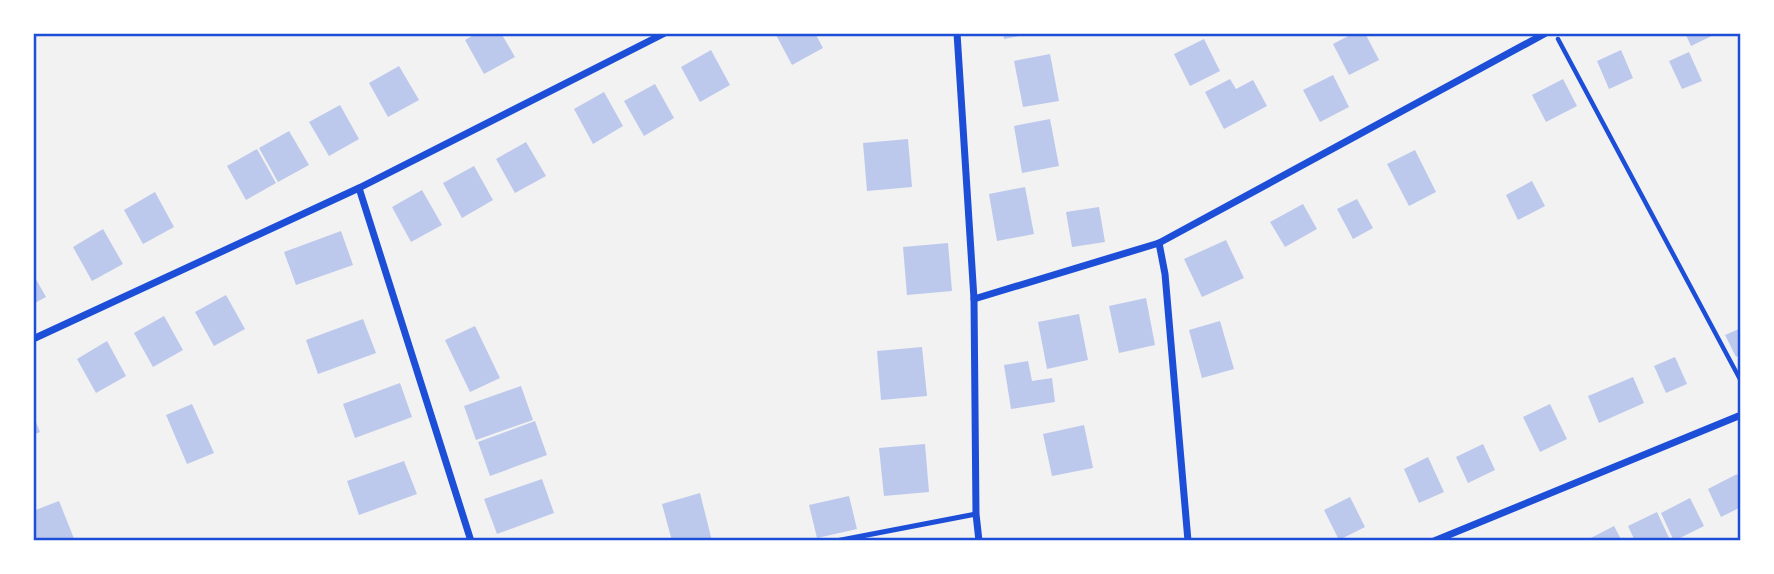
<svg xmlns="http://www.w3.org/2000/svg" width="1774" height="574" font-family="Helvetica,sans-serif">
	<rect width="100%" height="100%" fill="#f2f2f2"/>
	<g fill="#bdc9ec">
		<path d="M477,33H501L515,57L484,74L465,40Z"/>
		<path d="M775,33H815L823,48L792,65Z"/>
		<path d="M1003,33H1025V35L1004,39Z"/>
		<path d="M1354,33H1365L1379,60L1349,75L1333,44Z"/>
		<path d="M1685,33H1718L1691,46Z"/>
		<path d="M1204,39L1220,71L1190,86L1174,54Z"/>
		<path d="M711,50L730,85L700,102L681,67Z"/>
		<path d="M1621,50L1633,78L1609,89L1597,61Z"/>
		<path d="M1689,52L1702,81L1682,89L1669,61Z"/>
		<path d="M1050,54L1059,101L1023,107L1014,61Z"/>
		<path d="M399,66L419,100L388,117L369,83Z"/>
		<path d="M1333,75L1349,107L1320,122L1303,90Z"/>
		<path d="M1230,79L1236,89L1253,80L1267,106L1224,129L1205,92Z"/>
		<path d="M1563,79L1577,106L1546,122L1532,95Z"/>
		<path d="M655,84L674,118L644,136L624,101Z"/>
		<path d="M604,92L623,126L593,144L574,109Z"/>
		<path d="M340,105L359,139L329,156L309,122Z"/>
		<path d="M1050,119L1059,166L1022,173L1014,126Z"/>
		<path d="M289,131L309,165L278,182L259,148Z"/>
		<path d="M908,139L912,187L867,191L863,143Z"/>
		<path d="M526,142L546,176L515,193L496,159Z"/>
		<path d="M257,149L276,183L246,200L227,166Z"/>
		<path d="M1415,150L1436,192L1409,206L1387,164Z"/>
		<path d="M474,166L493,200L462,218L443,183Z"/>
		<path d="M1532,181L1545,206L1518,220L1506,195Z"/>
		<path d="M1025,187L1034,234L997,241L989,194Z"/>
		<path d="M422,190L442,225L411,242L392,207Z"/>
		<path d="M155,192L174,227L143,244L124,210Z"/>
		<path d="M1357,199L1373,228L1353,239L1337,209Z"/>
		<path d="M1303,204L1317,229L1285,247L1270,222Z"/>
		<path d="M1099,207L1105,242L1072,247L1066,212Z"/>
		<path d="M103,229L123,264L92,281L73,247Z"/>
		<path d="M341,231L353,265L296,285L284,252Z"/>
		<path d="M1226,240L1244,278L1202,297L1184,259Z"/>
		<path d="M948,243L952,291L907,295L903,247Z"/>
		<path d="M33,274L46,297L33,304Z"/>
		<path d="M226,295L245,329L214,346L195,312Z"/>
		<path d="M1146,298L1155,345L1119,353L1109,306Z"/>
		<path d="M1079,314L1088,360L1047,369L1038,322Z"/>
		<path d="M164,316L183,350L153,367L134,333Z"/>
		<path d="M363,319L376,353L318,374L306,340Z"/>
		<path d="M1220,321L1234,369L1202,378L1189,330Z"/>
		<path d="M475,326L500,378L470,392L445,340Z"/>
		<path d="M1741,328V354L1736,357L1725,335Z"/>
		<path d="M107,341L126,376L96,393L77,359Z"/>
		<path d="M922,347L927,396L881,400L877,351Z"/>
		<path d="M1675,357L1687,384L1666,393L1654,366Z"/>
		<path d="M1028,361L1032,381L1052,378L1055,402L1011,409L1004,365Z"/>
		<path d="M1633,377L1644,403L1599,423L1588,396Z"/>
		<path d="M400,383L412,417L355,438L343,404Z"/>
		<path d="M521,386L533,420L476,440L464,406Z"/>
		<path d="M192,404L214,453L187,464L166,415Z"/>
		<path d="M1550,404L1567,439L1540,452L1523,417Z"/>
		<path d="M33,415L40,432L33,435Z"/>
		<path d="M535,421L547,455L490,476L478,442Z"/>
		<path d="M1084,425L1093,468L1052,476L1043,434Z"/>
		<path d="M925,444L929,492L884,496L879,448Z"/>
		<path d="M1483,444L1495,470L1468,483L1456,457Z"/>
		<path d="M1428,457L1444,492L1419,503L1404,469Z"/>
		<path d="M404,461L417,494L359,515L347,481Z"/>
		<path d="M1737,474L1741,482V507L1721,517L1708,489Z"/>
		<path d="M542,479L554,513L497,534L484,499Z"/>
		<path d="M700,493L712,541H672L662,504Z"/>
		<path d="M849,496L857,529L817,538L809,505Z"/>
		<path d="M1350,497L1365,527L1339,540L1324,510Z"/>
		<path d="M1690,498L1704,526L1674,541L1661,513Z"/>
		<path d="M59,501L75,541H33V511Z"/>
		<path d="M1657,512L1670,540L1635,541L1628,526Z"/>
		<path d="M1614,526L1622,541H1585Z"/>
	</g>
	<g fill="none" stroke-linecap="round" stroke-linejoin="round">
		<path stroke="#1d4ed8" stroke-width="4.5" d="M1558,39L1741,381"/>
		<path stroke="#1d4ed8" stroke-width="5" d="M836,541L976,514"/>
		<g stroke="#1d4ed8" stroke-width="7">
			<path d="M957,33L974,299L976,514L979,541"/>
			<path d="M359,188L471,541"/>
			<path d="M1159,243L1165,274L1188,541"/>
			<path d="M974,299L1159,243L1546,33"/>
			<path d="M33,339L359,188L665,33"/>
			<path d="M1434,541L1741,415"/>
		</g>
	</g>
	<rect width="1774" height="574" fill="none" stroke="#ffffff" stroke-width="70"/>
	<rect x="35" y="35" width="1704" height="504" fill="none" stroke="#1d4ed8" stroke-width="2.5"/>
</svg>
